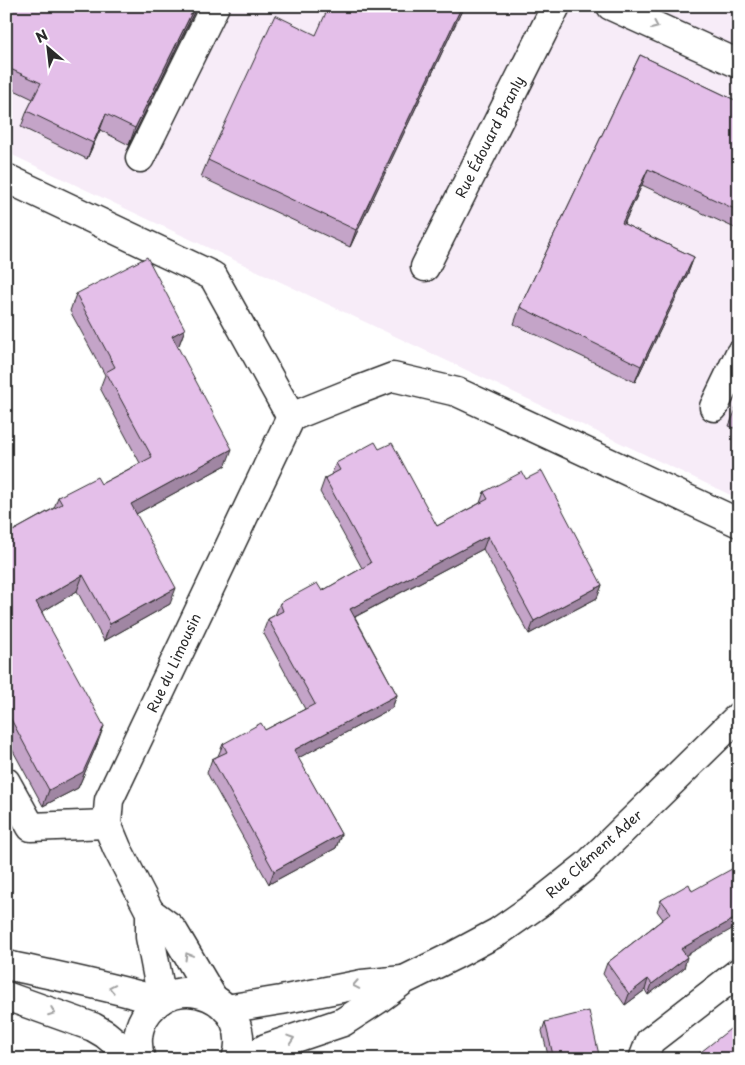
<svg xmlns="http://www.w3.org/2000/svg" width="745" height="1065" font-family="'Playpen Sans',sans-serif">
	<rect width="100%" height="100%" fill="#fff"/>
	<filter id="ink" filterUnits="userSpaceOnUse"><feTurbulence type="fractalNoise" baseFrequency=".02" numOctaves="2"/><feDisplacementMap in="SourceGraphic" scale="10" xChannelSelector="R" yChannelSelector="G"/><feConvolveMatrix kernelMatrix="1 2 1 2 8 2 1 2 1" color-interpolation-filters="sRGB"/></filter>
	<g filter="url(#ink)">
		<path fill="#f7ecf8" d="M6,6H739V499L6,152Z"/>
		<g fill="none" stroke-linecap="round" stroke-linejoin="round">
			<g stroke="#2b2b2b" stroke-width="31">
				<g id="minor">
					<path d="M611,6L739,64"/>
					<path d="M140,158L215,6"/>
					<path d="M6,178L213,276L291,417"/>
					<path d="M425,267L556,6"/>
					<path d="M714,407L739,355"/>
					<path d="M291,417L348,394L393,377L457,392L739,523"/>
					<path d="M6,782L31,827L107,824"/>
					<path d="M150,912L169,926L174,932L213,998"/>
					<path d="M6,965C57,976 109,986 159,1001"/>
					<path d="M6,996L93,1027L105,1034L135,1059"/>
					<path d="M162,999L150,937V912L117,848L107,824L109,800L291,417"/>
					<path d="M226,1009L281,1000L362,984L403,980"/>
					<path d="M141,1059C136,1046 137,1030 144,1018C176,964 256,1002 236,1059"/>
					<path d="M247,1059L266,1048L343,1022L377,1000L404,980L455,955L498,932L538,904L586,866L739,716"/>
					<path d="M643,1059L650,1041L739,972"/>
				</g>
			</g>
			<use href="#minor" stroke="#fff" stroke-width="28"/>
		</g>
		<g fill="#c4a4c8" stroke="#2b2b2b">
			<path d="M6,6H197L129,145L100,130L87,159L21,127L27,111L33,99L6,86Z"/>
			<path d="M464,6L350,247L201,177L208,160L316,35Z"/>
			<path d="M640,55L739,102V230L642,185L624,224L694,257L688,273L635,382L514,324L520,307Z"/>
			<path d="M76,294L185,329L179,345L177,346L226,465L136,514L170,604L104,641L77,591L42,612L98,742L78,788L43,806L6,738V518L13,531L54,508L58,497L101,484L140,463L100,388L105,375L70,311Z"/>
			<path d="M739,402V430L729,426Z"/>
			<path d="M379,449L437,526L480,503L484,492L526,479L602,585L597,598L529,634L483,549L355,617L397,695L392,708L298,758L341,834L336,848L269,884L207,773L212,759L218,756L223,744L265,730L305,709L263,632L268,619L275,615L280,603L322,591L362,568L320,492L325,478L331,475L336,463Z"/>
			<path d="M692,891L686,955L684,968L648,995L645,990L625,1005L603,974L607,963L663,919L657,911L661,900Z"/>
			<path d="M739,1010V1059V1022L736,1018Z"/>
			<path d="M545,1022L600,1059H549L542,1031Z"/>
		</g>
		<g fill="#a086a3" stroke="#2b2b2b">
			<path d="M195,6H197L129,145L135,128Z"/>
			<path d="M462,6H464L350,247L356,230Z"/>
			<path d="M106,114L100,130L87,159L93,143Z"/>
			<path d="M648,169L642,185L616,240L622,223Z"/>
			<path d="M694,257L688,273L635,382L641,366Z"/>
			<path d="M185,329L179,345L166,352L172,336Z"/>
			<path d="M232,449L226,465L125,520L131,504Z"/>
			<path d="M488,536L483,549L345,622L350,609Z"/>
			<path d="M83,575L77,591L30,619L36,602Z"/>
			<path d="M602,585L597,598L529,634L534,621Z"/>
			<path d="M176,588L170,604L104,641L110,624Z"/>
			<path d="M397,695L392,708L289,763L294,750Z"/>
			<path d="M104,726L98,742L78,788L43,806L49,790Z"/>
			<path d="M341,834L336,848L269,884L274,871Z"/>
			<path d="M739,916V925L678,960L681,949Z"/>
			<path d="M687,957L684,968L648,995L652,984Z"/>
			<path d="M648,979L645,990L625,1005L629,994Z"/>
		</g>
		<g fill="#e4bfe9" stroke="#2b2b2b">
			<path d="M6,6H195L135,128L106,114L93,143L27,111L41,83L6,67Z"/>
			<path d="M329,6H462L356,230L208,160L275,15L316,35Z"/>
			<path d="M640,55L739,102V211L648,169L622,223L694,257L641,366L520,307Z"/>
			<path d="M147,257L185,329L172,336L232,449L131,504L176,588L110,624L83,575L36,602L104,726L83,772L49,790L6,710V518L13,531L62,504L58,497L97,477L101,484L152,457L106,372L115,367L76,294Z"/>
			<path d="M739,402V411L735,409Z"/>
			<path d="M375,442L379,449L392,443L437,526L488,499L484,492L522,472L526,479L542,471L602,585L534,621L488,536L350,609L397,695L294,750L341,834L274,871L212,759L227,752L223,744L261,723L265,730L315,704L268,619L283,611L280,603L317,583L322,591L371,563L325,478L340,470L336,463Z"/>
			<path d="M739,865V916L681,949L687,957L652,984L648,979L629,994L607,963L671,913L661,900L689,884L692,891Z"/>
			<path d="M589,1011L600,1059H554L545,1022Z"/>
			<path d="M739,1022V1059H692Z"/>
		</g>
		<defs><path id="oneway-chevron" d="M-2-3.5L2.5 0L-2 3.5" fill="none" stroke-width="1.6" stroke-linecap="round" stroke-linejoin="round" transform="scale(1.25)"/></defs>
		<g stroke="#a0a0a0">
			<use href="#oneway-chevron" transform="translate(655 26) rotate(24)"/>
			<use href="#oneway-chevron" transform="translate(188 956) rotate(-121)"/>
			<use href="#oneway-chevron" transform="translate(356 985) rotate(169)"/>
			<use href="#oneway-chevron" transform="translate(112 988) rotate(-169)"/>
			<use href="#oneway-chevron" transform="translate(52 1012) rotate(21)"/>
			<use href="#oneway-chevron" transform="translate(291 1039) rotate(-18)"/>
		</g>
	</g>
	<g text-anchor="middle" stroke-width="5" stroke-linejoin="round" paint-order="stroke">
		<g font-size="14" fill="#2b2b2b" stroke="#fff">
			<text transform="translate(490 137) rotate(-63)" y="5">Rue Édouard Branly</text>
			<text transform="translate(174 663) rotate(-65)" y="5">Rue du Limousin</text>
			<text transform="translate(594 854) rotate(-42)" y="5">Rue Clément Ader</text>
		</g>
	</g>
	<rect width="745" height="1065" fill="none" stroke="#fff" stroke-width="25"/>
	<rect x="12" y="12" width="720" height="1040" fill="none" stroke="#2b2b2b" stroke-width="2" filter="url(#ink)"/>
	<g transform="translate(48 48) rotate(332)" stroke="#ffffff" stroke-width="4" paint-order="stroke">
	<path d="M0-4L9 19L0 12L-9 19Z" fill="#2b2b2b"/>
	<text y="-8" font-size="14" font-weight="bold" text-anchor="middle" fill="#2b2b2b">N</text>
	</g>
</svg>
